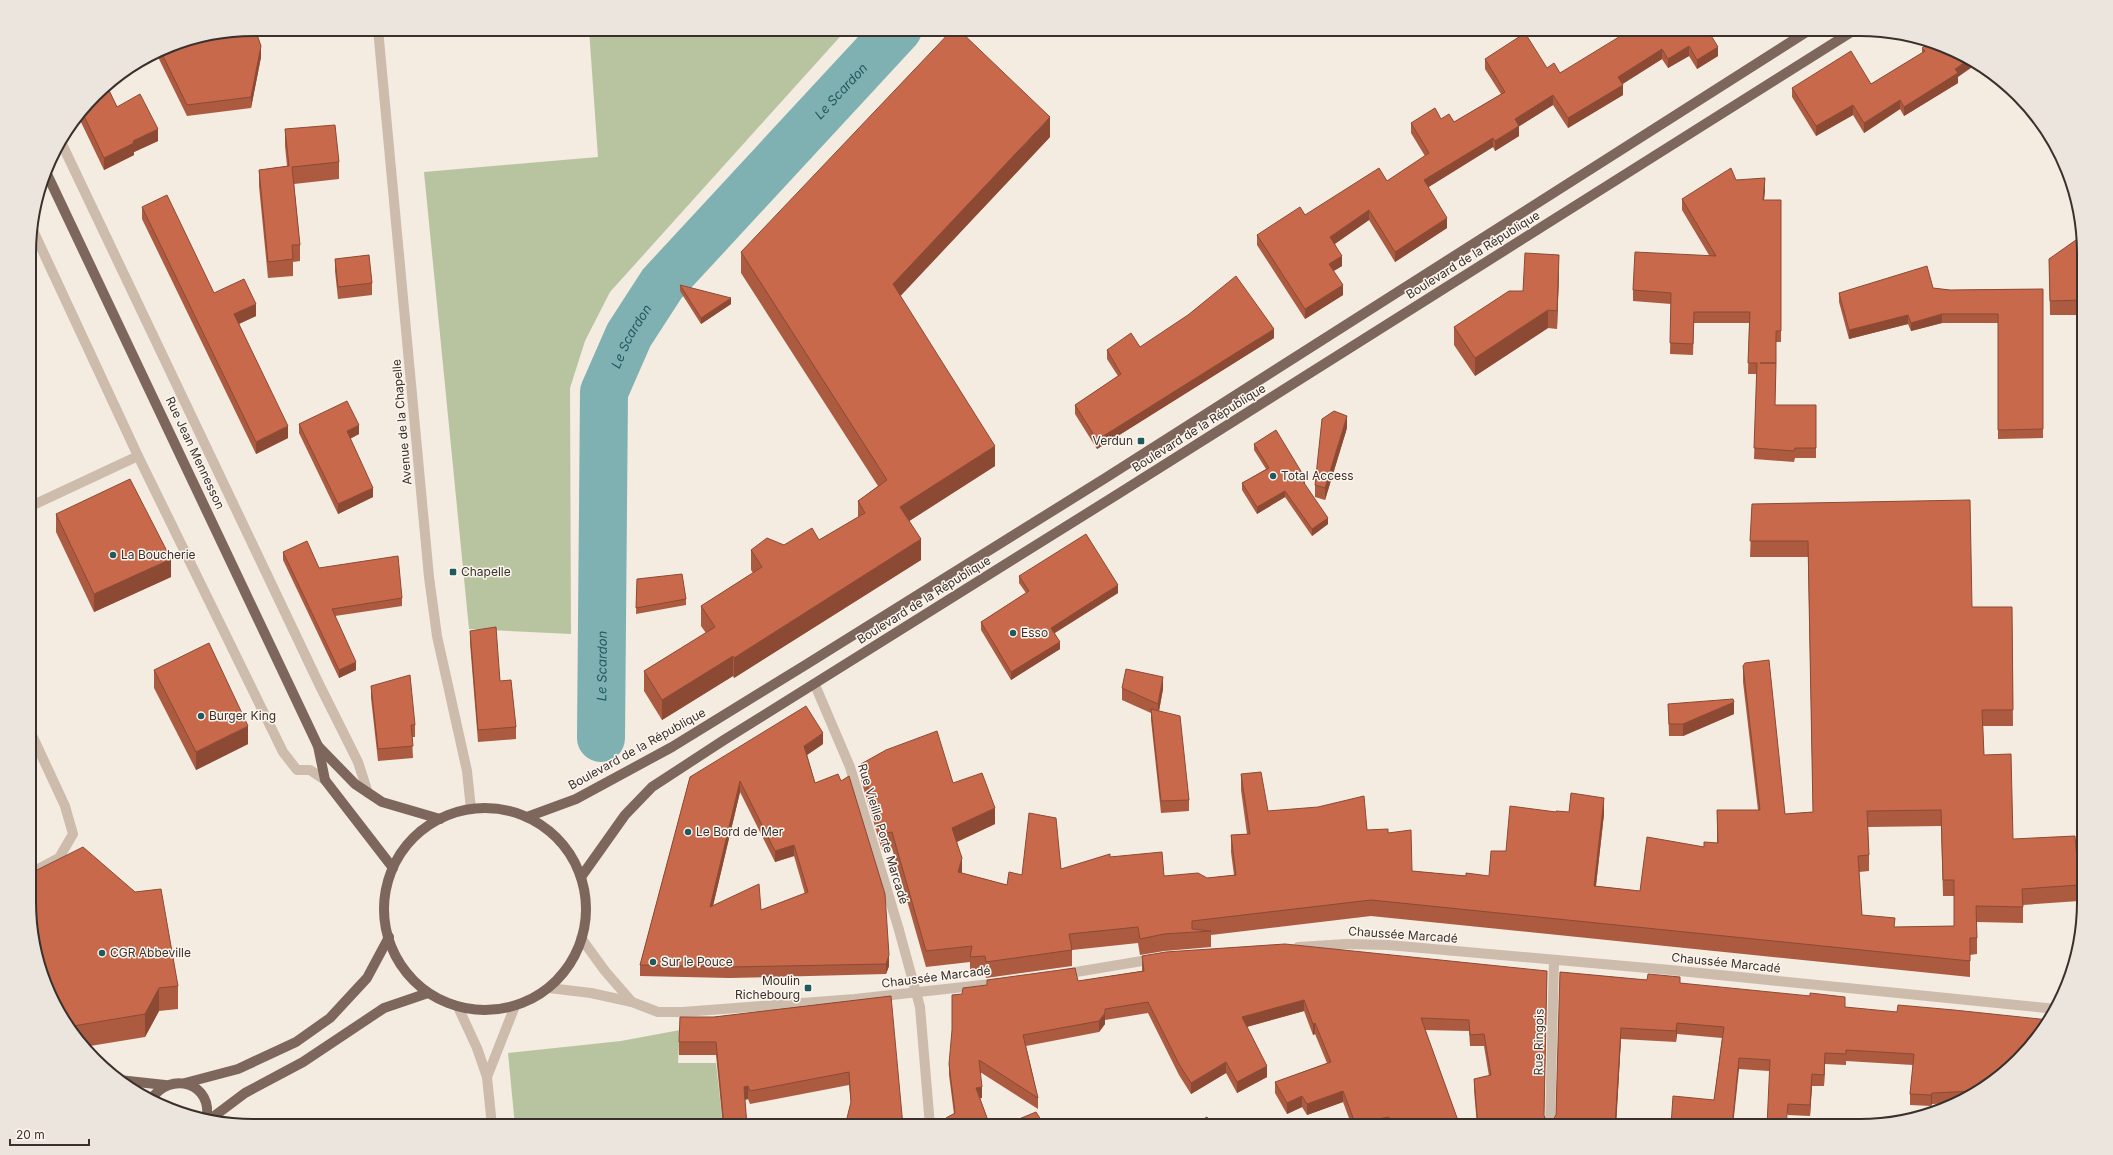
<svg xmlns="http://www.w3.org/2000/svg" width="2113" height="1155" font-family="Inter,sans-serif">
	<rect width="100%" height="100%" fill="#f4ebe1"/>
	<g fill="#b8c4a0">
		<path d="M589,29H847L610,292L585,341L570,388L571,634L469,629L424,172L598,157Z"/>
		<path d="M680,1030L678,1063H716L723,1126H515L508,1053L621,1041Z"/>
	</g>
	<g fill="none" stroke-linecap="round" stroke-linejoin="round">
		<path stroke="#7fb0b2" stroke-width="48" id="s1" d="M601,738L604,392L629,335L662,284L898,29"/>
		<g stroke="#cdbbac" stroke-width="10">
			<path d="M378,29L429,577L437,636L467,771L471,809"/>
			<path d="M61,142L319,684L358,762L368,793"/>
			<path d="M31,226L138,456L283,752L297,770H310L325,780"/>
			<path d="M31,506L138,456"/>
			<path d="M815,685L850,767L899,930L920,1007L930,1126"/>
			<path d="M31,733L65,806L73,834L59,858L31,873"/>
			<path d="M581,938L605,971L632,1002"/>
			<path d="M1298,947L1346,944L1388,945L1670,970L2056,1009"/>
			<path d="M1064,974L1154,959"/>
			<path d="M549,988L591,993L632,1002L658,1012H683L855,999L1000,983"/>
			<path d="M458,1007L477,1048L487,1077L492,1126"/>
			<path d="M487,1077L515,1006"/>
			<path d="M1550,1126L1554,960"/>
		</g>
		<g stroke="#7d675c" stroke-width="10">
			<path d="M46,172L318,746L325,780L393,868"/>
			<path d="M318,746L355,784L382,802L440,819"/>
			<circle cx="485" cy="909" r="101"/>
			<path d="M527,817L576,799L672,747L807,664L1107,477L1811,29"/>
			<path d="M581,877L625,815L652,787L724,740L1118,494L1856,29"/>
			<path d="M119,1080L165,1085"/>
			<path d="M185,1083L238,1069L296,1042L330,1018L367,978L389,937"/>
			<path d="M151,1100C170,1069 215,1084 206,1120"/>
			<path d="M209,1120L245,1093L303,1062L384,1008L428,993"/>
		</g>
	</g>
	<g fill="#ac5a40" fill-rule="evenodd">
		<path d="M262,29L256,32L261,57L251,108L187,116L156,53L167,46Z"/>
		<path d="M1707,29L1718,56L1697,69L1689,56L1668,68L1662,59L1622,84L1623,95L1568,128L1553,105L1519,126V136L1495,151L1493,147L1428,187L1447,228L1395,262L1369,220L1335,244L1342,266L1333,271L1343,295L1305,319L1257,245V235L1387,181L1425,156L1411,133V123L1441,119L1454,122L1501,94L1485,69V59L1547,68L1560,73Z"/>
		<path d="M1922,48L1958,77V83L1904,116L1900,109L1864,133L1853,115L1816,136L1792,97V88L1871,84L1922,53Z"/>
		<path d="M105,85L117,107L158,141L134,152V155L104,170L79,118Z"/>
		<path d="M285,129L339,162V179L294,184L300,245V261L293,262V276L268,278L259,186V170L287,166L285,146Z"/>
		<path d="M1050,137L900,296L995,466L909,521L921,560L734,678L733,676L662,720L644,691V671L706,633L701,626V606L753,573L751,570V550L819,540L858,517V501L878,486L741,273V252Z"/>
		<path d="M1736,180L1765,189L1764,200H1781V342H1776L1775,405H1816V458H1795L1794,462L1754,459L1757,374H1748L1749,323H1694L1693,355L1670,354L1671,304L1633,301V290L1709,255L1682,210V199Z"/>
		<path d="M142,207L214,293L256,316L239,324L288,438L256,454L142,219Z"/>
		<path d="M2084,238V315H2050L2049,259Z"/>
		<path d="M335,259L372,283V295L338,299L335,271Z"/>
		<path d="M1559,273L1557,329L1548,328L1475,376L1454,345V327L1523,291Z"/>
		<path d="M680,285L731,304L701,324L680,291Z"/>
		<path d="M1933,288L1950,290L2043,289V438L1998,439V323H1942L1911,331L1908,324L1849,339L1839,302V293Z"/>
		<path d="M1274,338L1097,449L1075,414V405L1118,376L1107,359V350L1140,347Z"/>
		<path d="M299,424L359,434L350,439L373,497L338,514L299,433Z"/>
		<path d="M1347,428L1325,500L1315,497V485Z"/>
		<path d="M1254,444L1305,484V485L1328,524L1312,536L1285,497L1257,514L1242,490V483L1266,469L1254,450Z"/>
		<path d="M1752,504L1972,607H2012L2013,726H1983L1984,755L2013,839L2079,885V901L2023,905V923L1977,922V954L1970,955V977L1371,916L1211,935V947L1164,951L1140,955L1138,943L1072,950V966L986,978L985,972L970,973V962L926,967L892,848L882,850L861,780V764L953,783L995,824L957,842L962,873L1007,885L1022,875L1061,869L1110,857L1164,876L1207,878L1234,875L1231,852V835L1247,834L1241,790V774L1268,811L1367,830L1388,833L1412,871L1466,876H1489L1506,851L1556,812H1569L1604,814L1596,886L1640,891L1704,847L1717,843V810H1758L1743,682V666L1785,814L1813,812L1808,557H1750ZM1941,826L1943,896H1954V926L1895,927L1862,915L1859,872L1869,871V855L1868,827Z"/>
		<path d="M56,514L171,577L94,612L56,532Z"/>
		<path d="M283,552L319,568L402,598V606L335,616L356,670L339,678L283,560Z"/>
		<path d="M1019,576L1118,593L1055,633L1060,649L1011,680L981,630V622L1026,593L1019,583Z"/>
		<path d="M637,579L686,599V605L636,614Z"/>
		<path d="M470,631L500,681L516,727V739L478,742L470,643Z"/>
		<path d="M154,670L248,744L196,770L154,688Z"/>
		<path d="M371,686L415,725V737H412L413,758L378,761L371,698Z"/>
		<path d="M1122,688L1163,689L1159,711L1189,800V811L1161,813L1151,720V713L1122,700Z"/>
		<path d="M1668,704L1734,714L1683,736H1669Z"/>
		<path d="M823,744L807,755L815,783L889,966L886,974L730,978L640,976V965L690,777ZM740,792L775,862L794,856L805,894L761,910L713,906Z"/>
		<path d="M1142,956L1547,971L1544,1116L1545,1118L1549,1121L1553,1120L1556,1115L1560,972L1680,983L1845,1007L2019,1060L1972,1096L1957,1103L1932,1104L1931,1106L1910,1105V1094L1913,1065L1846,1061V1065L1825,1064L1824,1086H1812L1810,1116L1788,1115L1769,1071L1739,1069L1714,1100L1722,1038L1677,1034L1676,1042L1621,1039L1616,1126H1477L1474,1090V1079L1489,1076L1484,1046H1470L1469,1031L1425,1030L1460,1126H1352L1343,1102L1307,1115L1302,1107L1287,1114L1275,1093V1082L1327,1063L1315,1034L1313,1035L1304,1011L1247,1027L1267,1077L1237,1093L1226,1073L1191,1094L1179,1075L1148,1013L1105,1020V1024L1099,1032L1026,1046L1038,1098V1109L980,1072L982,1098H980L990,1126H946V1118L954,1114L949,1075V1064L962,994L987,985V980L1078,981L1142,971Z"/>
		<path d="M41,974L178,986V1009L159,1011L145,1037L84,1047L67,1026Z"/>
		<path d="M891,996L851,1105L849,1085L750,1104L748,1099L745,1100L747,1126H723L716,1055H679V1042L714,1017Z"/>
	</g>
	<g fill="#8c4a34">
		<path d="M253,29H262L253,33Z"/>
		<path d="M261,46V57L251,108V97Z"/>
		<path d="M1689,46V56L1668,68V59Z"/>
		<path d="M1718,47V56L1697,69V60Z"/>
		<path d="M1662,49V59L1618,87V77Z"/>
		<path d="M1971,58L1978,63L1958,77V83L1904,116V107L1955,69Z"/>
		<path d="M1623,85V95L1568,128V118Z"/>
		<path d="M1553,95V105L1515,129V119Z"/>
		<path d="M1900,100V109L1864,133V123Z"/>
		<path d="M1853,105V115L1816,136V126Z"/>
		<path d="M1050,117V137L893,304V284Z"/>
		<path d="M1519,126V136L1495,151V141Z"/>
		<path d="M158,129V141L134,152V155L104,170V158L133,141Z"/>
		<path d="M1493,138V147L1424,190V180Z"/>
		<path d="M1765,178V189L1763,211V200Z"/>
		<path d="M1369,210V220L1330,247V237Z"/>
		<path d="M1447,218V228L1395,262V252Z"/>
		<path d="M1559,255V273L1557,329V311Z"/>
		<path d="M1342,256V266L1329,274V264Z"/>
		<path d="M1343,285V295L1305,319V309Z"/>
		<path d="M731,298V304L701,324V318Z"/>
		<path d="M256,304V316L234,326V314Z"/>
		<path d="M1548,310V328L1475,376V358Z"/>
		<path d="M1942,314V323L1911,331V323Z"/>
		<path d="M1908,315V324L1849,339V330Z"/>
		<path d="M1274,329V338L1097,449V440Z"/>
		<path d="M1347,416V428L1325,500V488Z"/>
		<path d="M359,425V434L347,440V431Z"/>
		<path d="M288,426V438L256,454V442Z"/>
		<path d="M995,446V466L900,527V507Z"/>
		<path d="M1305,478V484L1302,486V480Z"/>
		<path d="M373,488V497L338,514V504Z"/>
		<path d="M1285,491V497L1257,514V507Z"/>
		<path d="M1328,518V524L1312,536V529Z"/>
		<path d="M921,539V560L734,678V658Z"/>
		<path d="M171,559V577L94,612V594Z"/>
		<path d="M1118,585V593L1051,635V628Z"/>
		<path d="M1060,642V649L1011,680V672Z"/>
		<path d="M733,656V676L662,720V700Z"/>
		<path d="M356,662V670L339,678V670Z"/>
		<path d="M1163,677V689L1158,716V704Z"/>
		<path d="M1734,702V714L1683,736V724Z"/>
		<path d="M248,726V744L196,770V752Z"/>
		<path d="M823,733V744L804,757V746Z"/>
		<path d="M740,781V792L710,918V907Z"/>
		<path d="M1604,798V814L1594,902V886Z"/>
		<path d="M995,808V824L952,844V828Z"/>
		<path d="M794,845V856L775,862V851Z"/>
		<path d="M962,858V874L958,872Z"/>
		<path d="M889,955V966L886,974V964Z"/>
		<path d="M159,988V1011L145,1037V1014Z"/>
		<path d="M1304,1000V1011L1242,1028V1017Z"/>
		<path d="M1105,1013V1024L1099,1032V1021Z"/>
		<path d="M1315,1023V1034L1313,1035V1024Z"/>
		<path d="M1677,1023V1034L1676,1042V1031Z"/>
		<path d="M1621,1028V1039L1616,1126H1615Z"/>
		<path d="M1825,1053V1064L1824,1086V1075Z"/>
		<path d="M1739,1058V1069L1733,1126H1732Z"/>
		<path d="M1226,1062V1073L1191,1094V1083Z"/>
		<path d="M1267,1066V1077L1237,1093V1082Z"/>
		<path d="M1812,1074V1086L1810,1116V1105Z"/>
		<path d="M748,1086V1099L744,1100V1087Z"/>
		<path d="M982,1087V1098L976,1099V1088Z"/>
		<path d="M1343,1091V1102L1307,1115V1104Z"/>
		<path d="M1932,1093V1104L1931,1106V1095Z"/>
		<path d="M1302,1096V1107L1287,1114V1103Z"/>
	</g>
	<g fill="#c8694b" stroke="#8c4a34" fill-rule="evenodd">
		<path d="M253,29H255L261,46L251,97L187,105L160,50L167,46Z"/>
		<path d="M953,29H958L1050,117L893,284L995,446L900,507L921,539L734,658L733,656L662,700L644,671L715,627L701,606L762,567L751,550L767,538L784,545L812,528L819,540L865,513L858,501L887,480L741,252Z"/>
		<path d="M1632,29H1707L1718,47L1697,60L1689,46L1668,59L1662,49L1618,77L1623,85L1568,118L1553,95L1515,119L1519,126L1495,141L1493,138L1424,180L1447,218L1395,252L1369,210L1330,237L1342,256L1329,264L1343,285L1305,309L1257,235L1300,207L1305,215L1379,168L1387,181L1429,153L1411,123L1435,108L1441,119L1449,114L1454,122L1505,92L1485,59L1525,33L1547,68L1554,63L1560,73Z"/>
		<path d="M1931,42L1971,58L1955,69L1958,73L1904,107L1900,100L1864,123L1853,105L1816,126L1792,88L1851,51L1871,84L1925,51L1922,48Z"/>
		<path d="M106,84L117,107L140,94L158,129L133,141L134,143L104,158L83,114Z"/>
		<path d="M335,125L339,162L292,167L300,245H292L293,259L268,262L259,170L289,166L285,129Z"/>
		<path d="M1731,168L1736,180L1765,178L1763,200H1781V331H1776V363H1760H1776L1775,405H1816V448H1795L1794,451L1754,448L1757,363H1748L1750,312H1694L1693,344L1670,343L1671,293L1633,290L1635,252L1716,256L1682,199Z"/>
		<path d="M167,195L214,293L244,279L256,304L234,314L288,426L256,442L142,207Z"/>
		<path d="M2083,235L2084,238V300L2050,301L2049,259Z"/>
		<path d="M1525,253L1559,255L1557,311L1548,310L1475,358L1454,327L1509,291H1523Z"/>
		<path d="M369,255L372,283L338,287L335,259Z"/>
		<path d="M1927,266L1933,288L1950,290L2043,289V429L1998,430V314H1942L1911,323L1908,315L1849,330L1839,293Z"/>
		<path d="M1236,276L1274,329L1097,440L1075,405L1121,374L1107,350L1131,333L1140,347L1188,315Z"/>
		<path d="M680,285L731,298L701,318Z"/>
		<path d="M347,401L359,425L347,431L373,488L338,504L299,424Z"/>
		<path d="M1334,411L1347,416L1325,488L1315,485L1322,419Z"/>
		<path d="M1276,430L1305,478L1302,480L1328,518L1312,529L1285,491L1257,507L1242,483L1269,468L1254,444Z"/>
		<path d="M130,479L171,559L94,594L56,514Z"/>
		<path d="M1970,500L1972,607H2012L2013,710H1982L1984,755L2011,754L2013,839L2075,836L2079,885L2022,889L2023,907L1976,906L1977,938H1970V961L1371,900L1192,921V929L1211,931L1164,934L1140,939L1138,927L1069,934L1072,950L986,962L985,956L970,957L972,946L926,951L892,832L882,834L861,764L886,750L937,731L953,783L982,773L995,808L952,828L962,858L958,872L1007,885L1009,872L1022,875L1029,813L1056,818L1061,869L1110,854V857L1162,852L1164,876L1198,873L1207,878L1236,875L1231,835L1250,834L1241,774L1261,772L1268,811L1318,807L1364,796L1367,830L1388,829V833L1411,830L1412,871L1466,876V873L1489,876L1491,851H1506L1510,806L1556,812V811L1569,812L1571,793L1604,798L1594,886L1640,891L1647,837L1704,847V842L1718,843L1717,810H1760L1743,666L1745,663L1769,660L1785,814L1813,812L1808,541H1750L1752,504ZM1941,810L1943,880H1954V926L1894,927L1895,918L1862,915L1858,856L1869,855L1867,811Z"/>
		<path d="M1086,534L1118,585L1051,628L1060,642L1011,672L981,622L1029,591L1019,576Z"/>
		<path d="M307,541L319,568L398,556L402,598L332,609L356,662L339,670L283,552Z"/>
		<path d="M682,574L686,599L636,608L637,579Z"/>
		<path d="M496,627L500,681L511,680L516,727L478,730L470,631Z"/>
		<path d="M209,643L248,726L196,752L154,670Z"/>
		<path d="M1126,669L1163,677L1158,704L1122,688Z"/>
		<path d="M410,675L415,725H411L413,746L378,749L371,686Z"/>
		<path d="M1733,699L1734,702L1683,724H1669L1668,704Z"/>
		<path d="M806,706L823,733L804,746L815,783L838,774L841,781L849,776L885,894L889,955L886,964L730,967L640,965L690,777ZM740,781L775,851L794,845L808,892L761,910L759,884L710,907Z"/>
		<path d="M1151,709L1180,716L1189,800L1161,801Z"/>
		<path d="M83,847L135,892L161,889L178,986L159,988L145,1014L67,1027L41,974L31,931V873Z"/>
		<path d="M1285,944L1547,971L1544,1115L1545,1118L1549,1121L1553,1120L1556,1115L1560,972L1647,980L1648,974L1680,977V983L1810,996V993L1845,997V1007L1897,1012L1898,1005L1954,1010L2049,1020L2019,1060L1976,1093V1091L1932,1093L1931,1095L1910,1094L1914,1054L1846,1050V1054L1825,1053L1824,1075L1812,1074L1810,1105L1788,1104L1786,1126H1767L1770,1060L1739,1058L1732,1126H1671L1673,1096L1714,1100L1724,1027L1677,1023L1676,1031L1621,1028L1615,1126H1478L1474,1079L1491,1075L1484,1034L1470,1035L1469,1020L1421,1018L1460,1126H1391L1389,1117L1355,1123L1343,1091L1307,1104L1302,1096L1287,1103L1275,1082L1331,1062L1315,1023L1313,1024L1304,1000L1242,1017L1267,1066L1237,1082L1226,1062L1191,1083L1179,1064L1148,1002L1105,1009V1013L1099,1021L1023,1035L1038,1098L979,1060L982,1087L976,1088L990,1126H950L946,1118L955,1113L949,1064L952,1030V995L962,994L963,988L987,985V980L1075,968L1078,981L1144,971L1142,956L1166,952Z"/>
		<path d="M891,996L903,1126H845L851,1102L849,1072L750,1091L748,1086L744,1087L747,1126H724L716,1042H679L680,1017H714Z"/>
		<path d="M1036,1112L1045,1126H1002Z"/>
		<path d="M1207,1117L1212,1126H1191Z"/>
	</g>
	<g fill="#1f5a5e" stroke="#fbf5ee" stroke-width="1.5">
		<rect x="1137" y="437" width="8" height="8" rx="2"/>
		<circle cx="1273" cy="476" r="4"/>
		<circle cx="113" cy="555" r="4"/>
		<rect x="449" y="568" width="8" height="8" rx="2"/>
		<circle cx="1013" cy="633" r="4"/>
		<circle cx="201" cy="716" r="4"/>
		<circle cx="688" cy="832" r="4"/>
		<circle cx="102" cy="953" r="4"/>
		<circle cx="653" cy="962" r="4"/>
		<rect x="804" y="984" width="8" height="8" rx="2"/>
	</g>
	<g text-anchor="middle" stroke-width="3" stroke-linejoin="round" paint-order="stroke">
		<g font-size="12" fill="#3b302b" stroke="#fbf5ee">
			<text transform="translate(1473 255) rotate(-32)" y="4">Boulevard de la République</text>
			<text transform="translate(402 422) rotate(-95)" y="4">Avenue de la Chapelle</text>
			<text transform="translate(1199 428) rotate(-32)" y="4">Boulevard de la République</text>
			<text transform="translate(195 453) rotate(65)" y="4">Rue Jean Mennesson</text>
			<text transform="translate(924 600) rotate(-32)" y="4">Boulevard de la République</text>
			<text transform="translate(637 749) rotate(-29)" y="4">Boulevard de la République</text>
			<text transform="translate(883 834) rotate(73)" y="4">Rue Vieille Porte Marcadé</text>
			<text transform="translate(1403 935) rotate(4)" y="4">Chaussée Marcadé</text>
			<text transform="translate(1726 963) rotate(6)" y="4">Chaussée Marcadé</text>
			<text transform="translate(936 977) rotate(-7)" y="4">Chaussée Marcadé</text>
			<text transform="translate(1539 1042) rotate(-89)" y="4">Rue Ringois</text>
		</g>
		<g font-size="12" fill="#3b302b" stroke="#fbf5ee" text-anchor="start">
			<text x="1133" y="445" text-anchor="end">Verdun</text>
			<text x="1281" y="480">Total Access</text>
			<text x="121" y="559">La Boucherie</text>
			<text x="461" y="576">Chapelle</text>
			<text x="1021" y="637">Esso</text>
			<text x="209" y="720">Burger King</text>
			<text x="696" y="836">Le Bord de Mer</text>
			<text x="110" y="957">CGR Abbeville</text>
			<text x="661" y="966">Sur le Pouce</text>
			<text x="800" y="985" text-anchor="end">Moulin<tspan x="800" dy="14">Richebourg</tspan></text>
		</g>
		<g font-size="13" font-style="italic" fill="#1f5a5e" stroke="#fbf5ee">
			<text dy="5" stroke="none"><textPath href="#s1" startOffset="732">Le Scardon</textPath></text>
			<text dy="5" stroke="none"><textPath href="#s1" startOffset="408">Le Scardon</textPath></text>
			<text dy="5" stroke="none"><textPath href="#s1" startOffset="72">Le Scardon</textPath></text>
		</g>
	</g>
	<path d="M0 0H2113V1155H0ZM253 36H1860A217 217 0 0 1 2077 253V902A217 217 0 0 1 1860 1119H253A217 217 0 0 1 36 902V253A217 217 0 0 1 253 36Z" fill="#ece5de" fill-rule="evenodd"/>
	<path fill="none" stroke="#3b302b" stroke-width="2" d="M253 36H1860A217 217 0 0 1 2077 253V902A217 217 0 0 1 1860 1119H253A217 217 0 0 1 36 902V253A217 217 0 0 1 253 36Z"/>
	<path d="M10 1139v6h79v-6" fill="none" stroke="#3b302b" stroke-width="2"/>
	<text x="16" y="1139" font-size="12" fill="#3b302b" stroke="#fbf5ee" stroke-width="3" paint-order="stroke">20 m</text>
</svg>
